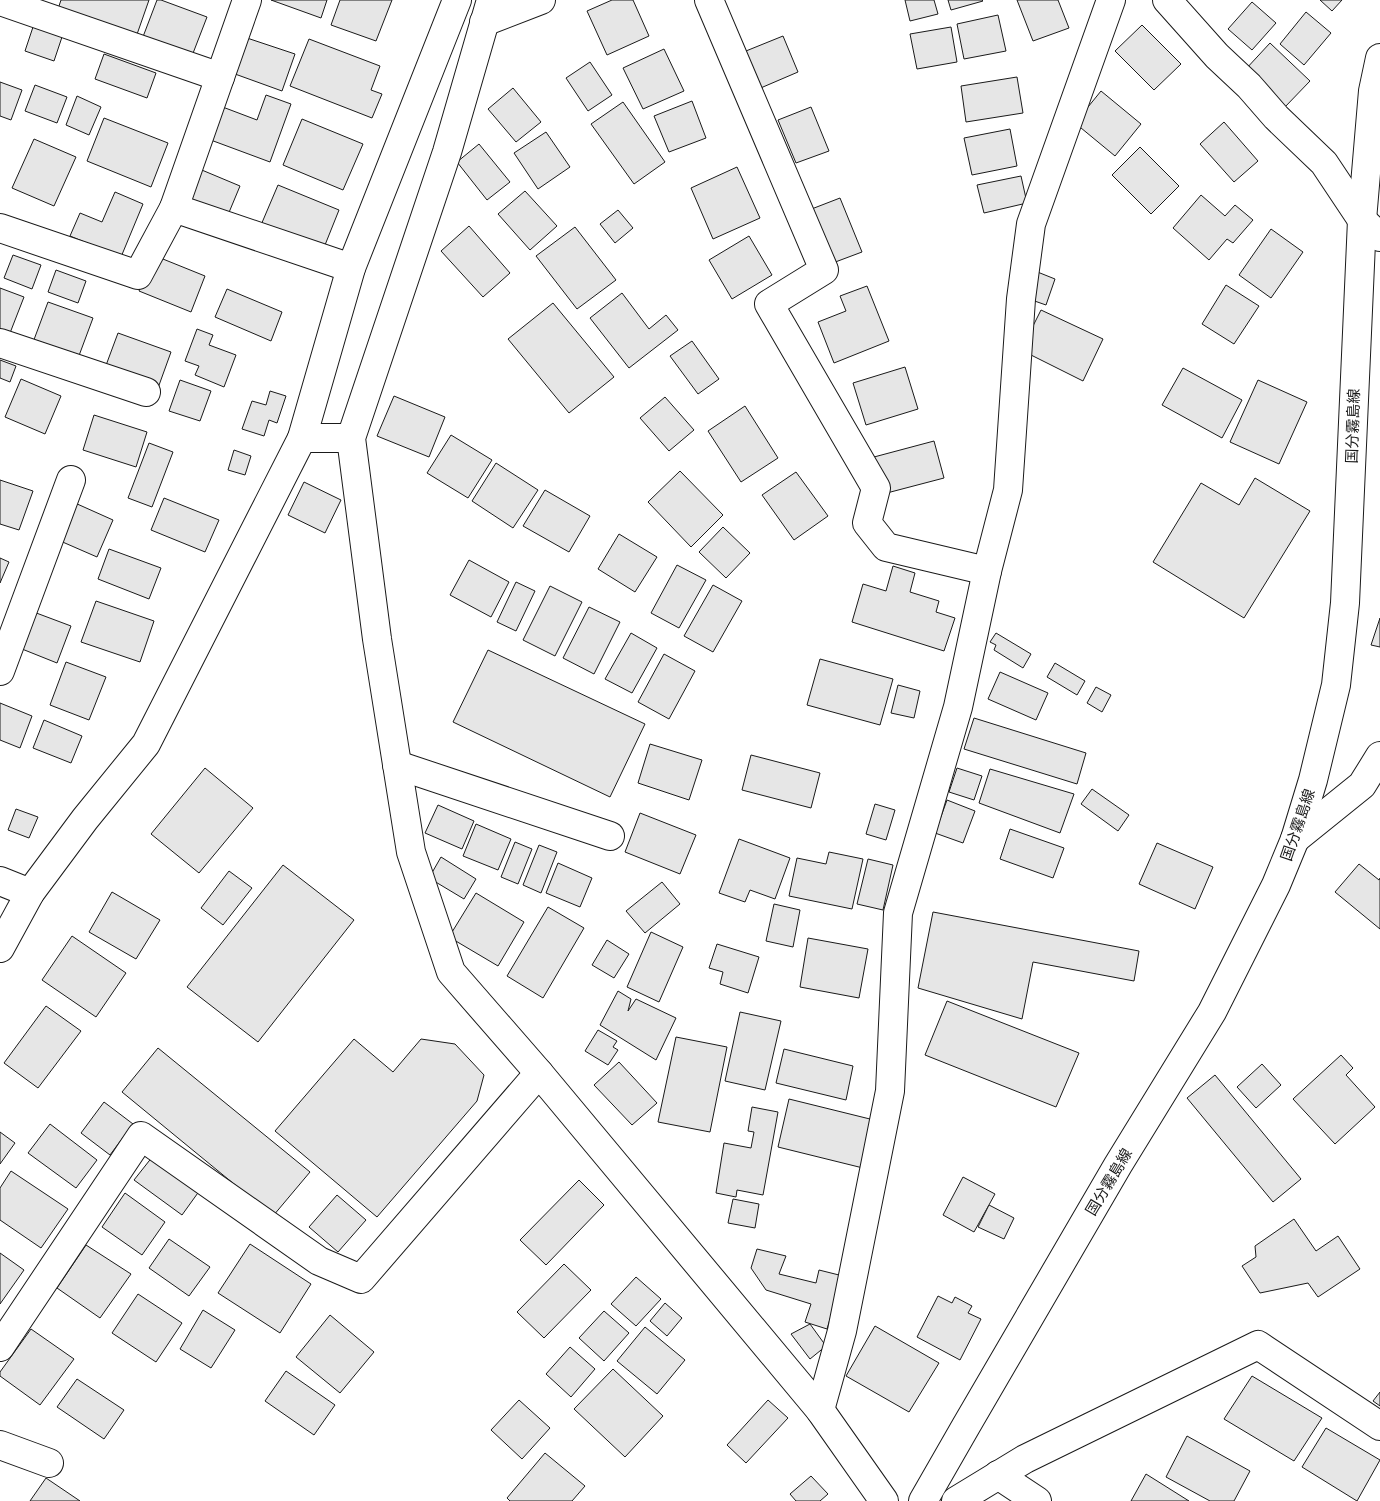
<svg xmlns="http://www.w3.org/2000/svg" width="1380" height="1501" font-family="Helvetica,'Noto Sans JP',sans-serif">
	<rect width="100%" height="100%" fill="#fff"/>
	<g fill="#e6e6e6" stroke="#1a1a1a">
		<path d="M61,0H149L135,40L57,12Z"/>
		<path d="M157,0H161L207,17L190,61L141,42Z"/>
		<path d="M271,0H327L321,18Z"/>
		<path d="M340,0H392L376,41L331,25Z"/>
		<path d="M612,0H633L649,36L607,55L587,11Z"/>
		<path d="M905,0H934L938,14L910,21Z"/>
		<path d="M948,0H982L983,1L951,10Z"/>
		<path d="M1017,0H1058L1069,28L1033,41Z"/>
		<path d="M1320,0H1342L1332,11Z"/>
		<path d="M1252,2L1276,23L1252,50L1228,29Z"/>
		<path d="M1306,12L1331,33L1304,65L1280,44Z"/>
		<path d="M998,15L1006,51L964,59L957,24Z"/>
		<path d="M34,24L63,34L54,61L25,51Z"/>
		<path d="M1142,25L1181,64L1154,90L1115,51Z"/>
		<path d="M951,27L957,62L917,69L910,34Z"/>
		<path d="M783,36L798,72L756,90L741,53Z"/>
		<path d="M247,38L295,54L282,91L235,74Z"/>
		<path d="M309,39L380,66L371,90L382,94L372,118L290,86Z"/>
		<path d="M1270,43L1310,81L1284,108L1245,70Z"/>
		<path d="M664,49L684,91L643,109L623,68Z"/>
		<path d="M104,54L156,73L147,98L95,79Z"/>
		<path d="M590,62L612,95L588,111L566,78Z"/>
		<path d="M1017,77L1023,113L966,122L961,86Z"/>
		<path d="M0,82L22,90L11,120L0,116Z"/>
		<path d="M35,85L67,97L57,123L25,111Z"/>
		<path d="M513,88L541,122L516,142L488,109Z"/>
		<path d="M1101,91L1141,124L1115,156L1075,123Z"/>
		<path d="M266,95L291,104L270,162L208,139L220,106L257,120Z"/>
		<path d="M77,96L101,107L89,135L66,125Z"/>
		<path d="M692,101L706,138L669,152L654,116Z"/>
		<path d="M623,102L665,162L634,184L591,124Z"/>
		<path d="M811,107L829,151L796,163L778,120Z"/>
		<path d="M104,118L168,143L151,187L87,161Z"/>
		<path d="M302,119L363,144L343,190L283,165Z"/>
		<path d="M1224,122L1258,161L1234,182L1200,144Z"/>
		<path d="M1010,129L1017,166L972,175L964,138Z"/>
		<path d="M546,132L570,167L538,189L514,153Z"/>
		<path d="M34,139L76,157L54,206L12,188Z"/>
		<path d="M479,144L510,182L487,200L457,162Z"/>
		<path d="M1140,147L1179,186L1151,214L1112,175Z"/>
		<path d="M737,167L760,218L713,239L691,188Z"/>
		<path d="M197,168L240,186L225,222L183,204Z"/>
		<path d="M1021,176L1027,203L984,213L977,185Z"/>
		<path d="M278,185L339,210L323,250L261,225Z"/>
		<path d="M525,191L557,226L530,250L498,214Z"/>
		<path d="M115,192L143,204L121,257L70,236L80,213L102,222Z"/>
		<path d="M1201,195L1225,216L1235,205L1253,220L1233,243L1227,239L1209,260L1173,228Z"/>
		<path d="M840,198L862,252L830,264L809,210Z"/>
		<path d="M618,210L633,228L615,243L600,224Z"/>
		<path d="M469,226L510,273L483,297L441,251Z"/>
		<path d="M575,227L616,280L577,309L536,256Z"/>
		<path d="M1271,229L1303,252L1271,298L1239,275Z"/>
		<path d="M749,236L772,275L732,299L709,260Z"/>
		<path d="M13,255L41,265L32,289L4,278Z"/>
		<path d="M153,255L205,276L191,312L139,291Z"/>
		<path d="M56,270L86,281L78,303L48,292Z"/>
		<path d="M1035,271L1055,279L1046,305L1026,298Z"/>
		<path d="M1226,285L1259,306L1234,344L1202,324Z"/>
		<path d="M867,286L889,341L834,363L818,322L846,311L840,296Z"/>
		<path d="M0,288L24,297L10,333L0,329Z"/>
		<path d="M227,289L282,312L271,341L215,317Z"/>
		<path d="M622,293L649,329L666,315L678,330L629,368L590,318Z"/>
		<path d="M48,302L93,318L77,361L32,345Z"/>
		<path d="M553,303L614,377L569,413L508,339Z"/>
		<path d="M1041,310L1103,339L1083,381L1021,350Z"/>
		<path d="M197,329L213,335L209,345L236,355L224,387L195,375L199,366L185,361Z"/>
		<path d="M118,333L171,352L158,388L105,368Z"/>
		<path d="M692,341L719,379L698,394L670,356Z"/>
		<path d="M0,360L16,366L10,382L0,378Z"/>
		<path d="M905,367L918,409L866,425L853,383Z"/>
		<path d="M1183,368L1242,400L1222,438L1162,405Z"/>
		<path d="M21,379L61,396L45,434L5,417Z"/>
		<path d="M180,380L211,391L200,421L169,411Z"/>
		<path d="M1258,380L1307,402L1279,464L1230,442Z"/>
		<path d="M270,391L286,396L277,423L269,420L264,436L242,429L252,401L266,405Z"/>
		<path d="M394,396L445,417L429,457L377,436Z"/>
		<path d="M665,397L694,430L669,451L640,418Z"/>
		<path d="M745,406L778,458L741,482L708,431Z"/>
		<path d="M94,415L147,432L136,467L83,450Z"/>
		<path d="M451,435L492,460L468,498L427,473Z"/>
		<path d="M934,441L944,478L883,494L874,457Z"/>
		<path d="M149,443L173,452L152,507L128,498Z"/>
		<path d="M234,450L251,456L245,475L228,470Z"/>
		<path d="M496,463L538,490L513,528L472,501Z"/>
		<path d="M680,471L723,515L691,547L648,502Z"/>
		<path d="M796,472L828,516L794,540L762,495Z"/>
		<path d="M1255,478L1310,511L1244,618L1153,562L1201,483L1239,505Z"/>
		<path d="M0,480L33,491L19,530L0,524Z"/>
		<path d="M304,482L341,500L325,533L288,515Z"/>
		<path d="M545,490L590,516L569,552L523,526Z"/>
		<path d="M164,498L219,520L205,552L151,530Z"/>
		<path d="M75,503L113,520L97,557L58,540Z"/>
		<path d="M723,527L750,553L726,578L699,552Z"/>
		<path d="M619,534L657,557L635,592L598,569Z"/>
		<path d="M109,549L161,568L149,599L98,579Z"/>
		<path d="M0,558L9,562L0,583Z"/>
		<path d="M469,560L509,582L491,617L450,595Z"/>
		<path d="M677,565L706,580L679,628L651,613Z"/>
		<path d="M893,566L915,573L910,592L939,601L936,612L955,618L944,651L852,622L863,584L886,591Z"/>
		<path d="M516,582L535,591L516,631L497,622Z"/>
		<path d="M713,585L742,601L713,652L684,636Z"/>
		<path d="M550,586L582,602L555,656L523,640Z"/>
		<path d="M96,601L154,621L140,662L81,642Z"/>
		<path d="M589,607L620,622L594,674L563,658Z"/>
		<path d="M31,611L71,626L57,663L17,647Z"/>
		<path d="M1380,618V647L1371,645Z"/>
		<path d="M631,633L657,648L632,693L605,679Z"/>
		<path d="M996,633L1031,654L1023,668L994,650L996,645L990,642Z"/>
		<path d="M488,650L645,724L610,797L453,722Z"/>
		<path d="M664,654L695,671L669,719L638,702Z"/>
		<path d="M820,659L893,679L880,725L807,705Z"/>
		<path d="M66,662L106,677L89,720L50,705Z"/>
		<path d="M1055,663L1085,681L1077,695L1047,677Z"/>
		<path d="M1000,672L1048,693L1036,720L988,699Z"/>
		<path d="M898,685L920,691L914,718L891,713Z"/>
		<path d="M1096,687L1111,695L1102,712L1087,703Z"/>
		<path d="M0,703L32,716L20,748L0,740Z"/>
		<path d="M974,718L1086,753L1077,784L964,749Z"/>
		<path d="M44,720L82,736L71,763L33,748Z"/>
		<path d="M650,744L702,760L689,800L638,783Z"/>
		<path d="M751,755L820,773L811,808L742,790Z"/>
		<path d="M205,768L253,808L199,873L151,834Z"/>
		<path d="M957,768L982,776L974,800L949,792Z"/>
		<path d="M990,769L1074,794L1060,833L979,803Z"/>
		<path d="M1092,789L1129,815L1118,831L1081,804Z"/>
		<path d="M947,800L975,811L963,843L935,833Z"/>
		<path d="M875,804L895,810L886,840L866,834Z"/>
		<path d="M438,805L474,821L462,849L425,833Z"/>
		<path d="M16,809L38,817L29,838L8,830Z"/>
		<path d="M640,813L696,835L680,874L625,852Z"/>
		<path d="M476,824L511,839L498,870L463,856Z"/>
		<path d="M1010,829L1064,848L1053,878L1000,859Z"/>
		<path d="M739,839L790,858L775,899L750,890L745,902L719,893Z"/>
		<path d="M515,842L532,849L518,884L501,877Z"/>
		<path d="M1157,843L1213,867L1195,909L1139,884Z"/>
		<path d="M539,845L557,852L541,893L523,885Z"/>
		<path d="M829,852L863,859L852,909L789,896L797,858L826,864Z"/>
		<path d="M441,857L476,879L464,899L429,878Z"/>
		<path d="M868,859L893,865L883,910L857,904Z"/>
		<path d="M558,863L592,878L580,907L546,893Z"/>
		<path d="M1359,864L1379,880L1380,878V929L1335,892Z"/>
		<path d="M283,865L354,920L258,1042L187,987Z"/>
		<path d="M229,871L252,888L223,925L201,908Z"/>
		<path d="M662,882L680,904L645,933L626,911Z"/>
		<path d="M112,892L160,920L136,959L89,932Z"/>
		<path d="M476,893L524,922L498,966L449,937Z"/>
		<path d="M774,904L800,910L793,947L766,941Z"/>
		<path d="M548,907L584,928L543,998L507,976Z"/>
		<path d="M933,912L1139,951L1134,981L1033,962L1022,1019L918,988Z"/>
		<path d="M651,932L683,947L659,1002L627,987Z"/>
		<path d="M72,936L126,973L96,1017L42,980Z"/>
		<path d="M808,938L868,949L859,998L800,987Z"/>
		<path d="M607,940L629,954L614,978L592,965Z"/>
		<path d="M717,944L759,957L748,993L720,984L723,972L709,968Z"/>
		<path d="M618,991L631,999L628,1011L636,999L676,1018L656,1060L600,1025Z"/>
		<path d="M947,1001L1079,1053L1056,1107L925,1055Z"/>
		<path d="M46,1006L81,1031L38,1088L4,1063Z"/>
		<path d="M740,1012L781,1021L765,1090L725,1081Z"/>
		<path d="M598,1030L617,1041L613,1047L618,1050L608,1065L585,1051Z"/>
		<path d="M676,1037L727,1047L710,1132L658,1122Z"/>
		<path d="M354,1039L393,1072L421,1039L455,1044L484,1075L477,1101L377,1217L275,1131Z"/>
		<path d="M158,1048L310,1172L273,1216L122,1092Z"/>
		<path d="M784,1049L853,1066L846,1100L776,1083Z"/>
		<path d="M1341,1055L1353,1068L1346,1075L1375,1107L1335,1144L1293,1099Z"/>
		<path d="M619,1062L657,1103L632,1125L594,1085Z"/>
		<path d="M1262,1064L1281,1085L1256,1108L1237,1087Z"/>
		<path d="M1215,1075L1301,1179L1273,1202L1187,1098Z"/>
		<path d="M789,1099L874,1120L863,1168L778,1147Z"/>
		<path d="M104,1102L133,1124L110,1155L81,1133Z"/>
		<path d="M752,1107L778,1112L763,1195L737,1190L736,1197L716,1193L724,1143L751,1148L754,1132L748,1131Z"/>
		<path d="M50,1124L97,1160L76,1188L28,1153Z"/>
		<path d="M0,1132L15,1143L0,1164Z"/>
		<path d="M153,1156L200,1190L182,1215L134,1180Z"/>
		<path d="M11,1171L68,1209L41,1248L0,1220V1188Z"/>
		<path d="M963,1177L995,1194L974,1232L943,1215Z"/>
		<path d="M579,1180L604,1205L546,1265L520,1240Z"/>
		<path d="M125,1193L165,1222L142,1255L102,1227Z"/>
		<path d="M337,1195L366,1220L338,1252L309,1227Z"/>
		<path d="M733,1199L759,1204L755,1228L728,1223Z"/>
		<path d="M989,1205L1014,1218L1004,1239L978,1227Z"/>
		<path d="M1294,1219L1316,1251L1338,1236L1360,1269L1318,1297L1308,1283L1260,1293L1242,1266L1256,1257L1255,1246Z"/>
		<path d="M169,1239L210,1267L189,1296L149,1268Z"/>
		<path d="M250,1244L311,1284L280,1333L218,1293Z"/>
		<path d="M86,1245L131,1274L100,1318L57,1288Z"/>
		<path d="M757,1249L786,1256L779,1274L816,1283L819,1270L843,1276L827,1329L805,1322L811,1304L766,1290L751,1268Z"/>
		<path d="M0,1253L24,1270L0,1304Z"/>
		<path d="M564,1264L591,1290L544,1338L517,1312Z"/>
		<path d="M636,1277L661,1299L636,1326L611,1304Z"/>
		<path d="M138,1294L182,1323L156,1362L112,1333Z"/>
		<path d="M938,1296L952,1303L955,1297L972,1306L968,1313L981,1319L960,1360L917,1337Z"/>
		<path d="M665,1303L682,1318L667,1336L650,1321Z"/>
		<path d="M203,1310L235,1330L211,1368L180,1349Z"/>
		<path d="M604,1311L629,1333L604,1361L579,1338Z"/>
		<path d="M330,1315L374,1352L340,1393L296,1357Z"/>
		<path d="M810,1324L826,1346L810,1359L791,1334Z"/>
		<path d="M875,1326L939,1363L909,1412L846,1376Z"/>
		<path d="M645,1327L685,1360L657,1394L617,1361Z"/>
		<path d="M31,1329L74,1359L40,1405L0,1376V1372Z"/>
		<path d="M570,1347L595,1369L571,1397L546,1374Z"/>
		<path d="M613,1369L663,1416L625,1457L574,1409Z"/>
		<path d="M286,1371L335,1405L314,1435L265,1401Z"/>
		<path d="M1252,1376L1322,1418L1294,1461L1224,1419Z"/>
		<path d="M77,1379L124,1410L104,1439L57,1407Z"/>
		<path d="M1380,1392V1406L1373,1401Z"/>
		<path d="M519,1400L550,1428L522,1459L491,1430Z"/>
		<path d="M768,1400L788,1418L746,1463L727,1445Z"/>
		<path d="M1326,1428L1380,1460L1357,1501L1302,1467Z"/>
		<path d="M1187,1436L1250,1471L1234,1501H1210L1166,1477Z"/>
		<path d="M545,1453L585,1486L572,1501H510L507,1498Z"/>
		<path d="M1146,1474L1189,1501H1131Z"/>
		<path d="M811,1476L828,1494L820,1501H796L790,1494Z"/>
		<path d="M46,1478L80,1501H30Z"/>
	</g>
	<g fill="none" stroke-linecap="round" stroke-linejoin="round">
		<g stroke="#1a1a1a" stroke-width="30">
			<g id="street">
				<path d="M247,0L174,208L351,268"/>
				<path d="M491,0L447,152L351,438L377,639L411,852L451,972L539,1073L820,1410L884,1501"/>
				<path d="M709,0L824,270L769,304L876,488L867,523L886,547L987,571"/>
				<path d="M1167,0L1217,56L1249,86L1276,117L1324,163L1362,220L1380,237"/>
				<path d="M0,1L220,77"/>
				<path d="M484,22L541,0"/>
				<path d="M0,228L138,275L174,208"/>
				<path d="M0,343L146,392"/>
				<path d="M302,438L351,268L457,0"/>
				<path d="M0,671L71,480"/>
				<path d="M397,765L610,836"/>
				<path d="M1295,839L1362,785L1380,756"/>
				<path d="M0,881L30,893"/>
				<path d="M0,948L30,893L85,819L146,744L302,438H351"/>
				<path d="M0,1347L141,1136L319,1261L361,1279L539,1073"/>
				<path d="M820,1410L842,1331L890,1091L898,913L958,707L987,571L1008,490L1021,299L1031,224L1111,0"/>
				<path d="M0,1445L49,1463"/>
				<path d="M998,1475L1037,1501"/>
				<path d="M956,1501L1025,1459L1258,1345L1380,1426"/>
			</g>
		</g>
		<g stroke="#1a1a1a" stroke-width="30">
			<path id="primary" d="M923,1501L966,1426L1118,1165L1212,1012L1276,885L1295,839L1313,780L1336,685L1345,603L1362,220L1373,91L1380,58"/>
		</g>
		<use href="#street" stroke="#fff" stroke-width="28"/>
		<use href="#primary" stroke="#fff" stroke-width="28"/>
	</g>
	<g text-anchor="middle" stroke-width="4" stroke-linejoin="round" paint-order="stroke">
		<g font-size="15" fill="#1a1a1a" stroke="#fff">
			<text transform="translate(1353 426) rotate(-88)" y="5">国分霧島線</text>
			<text transform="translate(1298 825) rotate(-71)" y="5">国分霧島線</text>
			<text transform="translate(1109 1182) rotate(-59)" y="5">国分霧島線</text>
		</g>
	</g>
</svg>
